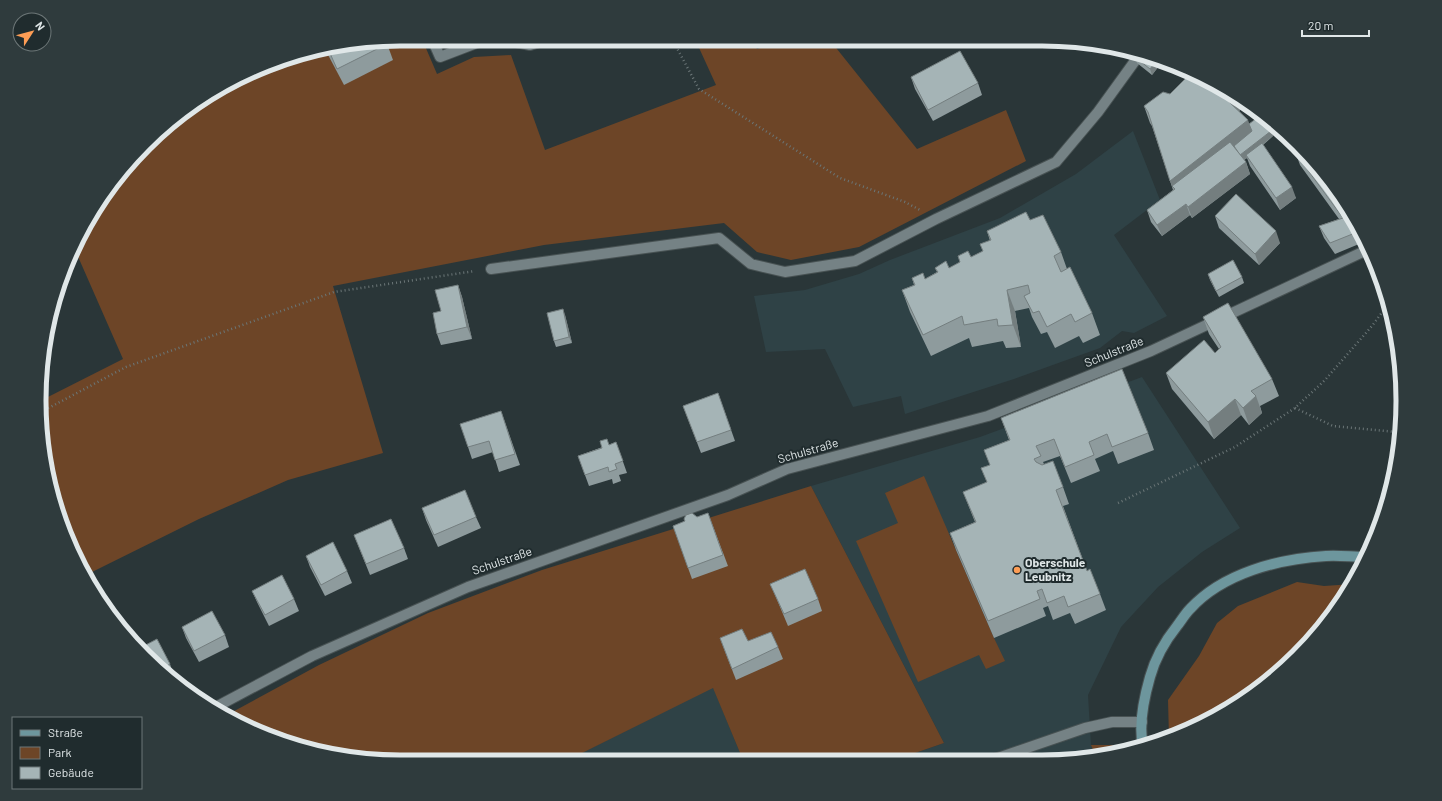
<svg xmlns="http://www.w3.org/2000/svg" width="1442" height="801" font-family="Barlow,sans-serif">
	<rect width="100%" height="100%" fill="#2a3638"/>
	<g fill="#2f4246">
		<path d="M1133,131L1160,200L1114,235L1167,316L1134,333L1122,331L1100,348L1014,379L905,414L901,396L853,407L825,349L766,352L754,296L805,290L859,274L890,260L1000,218L1076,174Z"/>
		<path d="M1142,377L1240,528L1202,552L1158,587L1121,627L1088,695L1091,745L1096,757L1088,759L895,760L944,743L811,486L980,437Z"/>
		<path d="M713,687L743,760L566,761Z"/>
	</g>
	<g fill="#6d4527">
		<path d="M401,39H422L437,74L474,57L511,55L545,150L716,85L695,39H749L757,49L784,39H829L917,149L1006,110L1026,161L859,247L791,260L757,252L724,223L544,245L333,286L383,453L288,480L199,519L88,574L67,539L40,424L42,400L123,359L76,252L100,200L180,114L284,58Z"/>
		<path d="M924,476L994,638L1005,661L986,669L979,655L918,682L856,541L898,523L885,493Z"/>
		<path d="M811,486L944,743L895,760H743L713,688L566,761H377L307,750L225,716L319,665L428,613L542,570Z"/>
		<path d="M1297,582L1324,586L1353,584L1297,656L1242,701L1169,737L1168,700L1199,656L1217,623L1238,606Z"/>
		<path d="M1091,745H1113L1116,752L1096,757Z"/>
	</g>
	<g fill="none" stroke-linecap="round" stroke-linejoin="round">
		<g stroke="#485253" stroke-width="12">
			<g id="service">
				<path d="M491,269L719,238L751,264L785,272L855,261L936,219L1056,162L1098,112L1140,54"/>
				<path d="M995,759L1085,728L1112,722H1142"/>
			</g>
		</g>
		<g stroke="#485253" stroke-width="12">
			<g id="minor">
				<path d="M432,39L440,57L487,39"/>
				<path d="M501,39L530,45L548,39"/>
				<path d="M214,708L312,656L468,587L728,495L787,469L988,416L1151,351L1369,249"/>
			</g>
		</g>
		<g stroke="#485253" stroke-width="12">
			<path id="secondary" d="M1143,746C1138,724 1144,698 1150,677C1155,659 1165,641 1177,626C1181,621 1185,614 1190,609C1223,573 1278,559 1326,556C1339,555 1352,557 1365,557"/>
		</g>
		<g stroke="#6b7677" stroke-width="2.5" stroke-dasharray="1 3" stroke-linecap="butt">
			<path d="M672,39L699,89L840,178L905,202L920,210"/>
			<path d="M1295,408L1333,426L1396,432L1400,431"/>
			<path d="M41,412L126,367L334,292L475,271"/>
			<path d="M1118,503L1235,447L1295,408L1325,380L1372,326L1389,303"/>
		</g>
		<use href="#service" stroke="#758285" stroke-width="10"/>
		<use href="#minor" stroke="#758285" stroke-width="10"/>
		<use href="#secondary" stroke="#6d969d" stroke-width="10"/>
	</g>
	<g fill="#8e9b9d">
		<path d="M386,41L393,60L344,85L326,51Z"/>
		<path d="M1135,57L1162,62L1152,75L1137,63Z"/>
		<path d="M911,77L978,83L982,95L933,121L915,89Z"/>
		<path d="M1144,106L1244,107L1239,111L1249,124L1261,115L1280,129L1298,148L1295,150L1271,123L1267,126L1273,136L1263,145L1296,198L1280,210L1250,166L1247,158L1244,160L1246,162L1250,174L1192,218L1190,215L1162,236L1151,222L1147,210L1173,190L1152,126L1150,123Z"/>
		<path d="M1296,154L1328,180L1365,239L1359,244L1335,254L1324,238L1319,226L1339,219L1300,165Z"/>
		<path d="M1215,216L1280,243L1259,265L1219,228Z"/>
		<path d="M1030,220L1061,252L1067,269L1092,313L1100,335L1083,343L1079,336L1055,348L1047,332L1041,334L1032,317L1029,308L1015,311L1021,347L1006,348L1003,341L972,347L969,338L931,356L910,312L902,290L914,285L912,278L925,279L937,272L935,268H949L983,251L980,244L990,241L987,231Z"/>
		<path d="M1208,274L1242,277L1244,283L1219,297L1210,280Z"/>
		<path d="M458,285L462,297L472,339L441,345L437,334L441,311Z"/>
		<path d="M565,315L572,343L556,347L554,341Z"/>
		<path d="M1203,317L1272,379L1279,396L1260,406L1262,413L1249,425L1241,415L1214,439L1172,389L1166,373L1215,353L1219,349L1209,334Z"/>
		<path d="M718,393L735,441L701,453L683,406Z"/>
		<path d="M501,411L520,465L499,472L493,452L472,459L468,447Z"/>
		<path d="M1001,418L1148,433L1154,450L1118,464L1113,451L1095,459L1100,471L1071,483L1060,456L1043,462L1044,464L1063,487L1069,504L1063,506L1087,571L1100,594L1106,610L1075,624L1070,613L1053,620L1048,606L1043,608L1046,616L994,638L956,550L950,533L975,522L963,492L987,482L981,468L990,465L984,450L1009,440Z"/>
		<path d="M616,442L627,473L619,475L621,481L613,484L612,479L589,486L578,456Z"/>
		<path d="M422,508L476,517L481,528L438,547L426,520Z"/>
		<path d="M708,513L728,566L692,579L673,526Z"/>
		<path d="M354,535L404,548L408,559L370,575Z"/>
		<path d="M306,556L347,571L352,583L325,596L310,567Z"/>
		<path d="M770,584L818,599L822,611L788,626L775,595Z"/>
		<path d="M252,591L294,599L299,611L269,626L257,602Z"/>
		<path d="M182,627L225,635L229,647L199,662L186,638Z"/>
		<path d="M720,638L748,641L778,647L783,659L736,680Z"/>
		<path d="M140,648L170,664L174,676Z"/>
	</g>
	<g fill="#747e7f">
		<path d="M1157,60L1162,62L1152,75L1150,69Z"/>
		<path d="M1232,95L1241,101L1244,107L1232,116L1226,99Z"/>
		<path d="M1267,119L1271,123L1266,128L1264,122Z"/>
		<path d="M1248,120L1254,137L1172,186L1170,181Z"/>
		<path d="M1271,131L1273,136L1247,157L1246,155L1247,158L1241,162L1239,156Z"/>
		<path d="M1292,142L1298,148L1295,150Z"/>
		<path d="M1246,162L1250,174L1192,218L1188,207Z"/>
		<path d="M1292,187L1296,198L1280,210L1276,198Z"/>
		<path d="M1186,204L1190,215L1162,236L1157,225Z"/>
		<path d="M1359,229L1365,239L1359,244L1355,233Z"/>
		<path d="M1276,231L1280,243L1259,265L1255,254Z"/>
		<path d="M458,285L462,297L472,339L467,327Z"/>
		<path d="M1007,290L1015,311L1021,347L1013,325Z"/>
		<path d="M563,309L565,315L572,343L569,337Z"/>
		<path d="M1256,396L1262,413L1249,425L1243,408Z"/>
		<path d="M1235,399L1241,415L1214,439L1208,422Z"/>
	</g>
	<g fill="#a5b4b6" stroke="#747e7f">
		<path d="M386,41L387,44L337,69L329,51Z"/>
		<path d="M960,51L978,83L928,110L911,77Z"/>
		<path d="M1139,53L1157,60L1150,69L1135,57Z"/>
		<path d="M1190,74L1222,87L1232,95L1226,99L1248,120L1170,181L1148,112L1144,106L1163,92L1170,94Z"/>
		<path d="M1261,115L1267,119L1264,122L1271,131L1240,155L1234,146L1252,131L1249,124Z"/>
		<path d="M1230,142L1246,162L1188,207L1186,204L1157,225L1147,210L1175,189L1172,186Z"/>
		<path d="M1262,143L1292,187L1276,198L1246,155Z"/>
		<path d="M1300,150L1328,180L1359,229L1355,233L1330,243L1319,226L1343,218L1296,154Z"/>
		<path d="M1236,194L1276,231L1255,254L1215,216Z"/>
		<path d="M1026,212L1030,220L1043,215L1061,252L1054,256L1061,272L1070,267L1092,313L1075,322L1071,314L1047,327L1039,311L1033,313L1024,296L1030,293L1028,285L1007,290L1013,325L998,326L997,319L964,325L962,316L923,335L902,290L915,285L912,278L923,273L925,279L938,272L935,268L946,261L949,268L960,262L958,256L968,251L971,257L983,251L980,244L991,240L987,231Z"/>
		<path d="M1233,260L1242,277L1216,291L1208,274Z"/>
		<path d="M458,285L467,327L437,334L433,313L441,311L435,290Z"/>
		<path d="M1228,303L1272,379L1251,391L1256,396L1243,408L1235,399L1208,422L1166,373L1204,340L1215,353L1221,347L1203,317Z"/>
		<path d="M563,309L569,337L554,341L547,313Z"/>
		<path d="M1122,369L1148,433L1112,447L1107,434L1089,442L1094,455L1065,467L1054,439L1036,446L1041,456L1034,459L1036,462L1042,465L1053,461L1063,487L1056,490L1087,571L1090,569L1100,594L1068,607L1064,596L1047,603L1042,589L1037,591L1040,599L988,621L950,533L976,522L963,492L987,482L981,468L990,465L984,450L1010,440L1001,418Z"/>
		<path d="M718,393L731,430L697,442L683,406Z"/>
		<path d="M501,411L515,454L495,460L489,441L468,447L460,424Z"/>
		<path d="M607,439L609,445L616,442L623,461L615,464L617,469L609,472L608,467L585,475L578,456L602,448L600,441Z"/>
		<path d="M465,490L476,517L434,535L422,508Z"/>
		<path d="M692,513L697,517L708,513L723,555L688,568L673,526L685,521L684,519L686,515Z"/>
		<path d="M391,519L404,548L366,564L354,535Z"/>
		<path d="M333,542L347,571L321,585L306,556Z"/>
		<path d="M805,569L818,599L784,614L770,584Z"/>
		<path d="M282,575L294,599L265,615L252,591Z"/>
		<path d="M212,611L225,635L194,651L182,627Z"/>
		<path d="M742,629L748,641L771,632L778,647L732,669L720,638Z"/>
		<path d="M157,639L170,664L164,668L140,648Z"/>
	</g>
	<circle fill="#fd9d55" stroke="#202c2e" stroke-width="1.5" cx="1017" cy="570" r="4"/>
	<g text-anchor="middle" stroke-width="4" stroke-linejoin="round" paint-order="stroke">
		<g font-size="12" fill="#e0e7e8" stroke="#202c2e">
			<text transform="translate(1114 352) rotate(-22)" y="4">Schulstraße</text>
			<text transform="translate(808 451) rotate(-16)" y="4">Schulstraße</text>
			<text transform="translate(502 561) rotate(-19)" y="4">Schulstraße</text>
		</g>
		<g font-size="12" font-weight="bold" fill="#e0e7e8" stroke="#202c2e" text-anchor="start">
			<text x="1025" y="567">Oberschule<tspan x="1025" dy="14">Leubnitz</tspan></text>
		</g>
	</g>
	<path d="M0 0H1442V801H0ZM400 46H1042A354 354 0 0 1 1396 400V401A354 354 0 0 1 1042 755H400A354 354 0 0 1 46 401V400A354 354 0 0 1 400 46Z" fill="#2f3b3d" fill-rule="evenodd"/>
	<path fill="none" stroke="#e0e7e8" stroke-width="5" d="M400 46H1042A354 354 0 0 1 1396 400V401A354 354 0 0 1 1042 755H400A354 354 0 0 1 46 401V400A354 354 0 0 1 400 46Z"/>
	<rect x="12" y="717" width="130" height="72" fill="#202c2e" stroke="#6d7778"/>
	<rect x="20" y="730" width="20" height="6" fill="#6d969d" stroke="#6d7778"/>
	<text x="48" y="737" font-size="12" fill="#e0e7e8">Straße</text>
	<rect x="20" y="747" width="20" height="12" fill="#6d4527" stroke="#6d7778"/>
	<text x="48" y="757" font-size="12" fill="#e0e7e8">Park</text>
	<rect x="20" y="767" width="20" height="12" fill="#a5b4b6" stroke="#6d7778"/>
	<text x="48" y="777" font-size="12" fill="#e0e7e8">Gebäude</text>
	<g transform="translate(32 32) rotate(54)"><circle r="19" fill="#202c2e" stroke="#6d7778"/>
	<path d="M0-3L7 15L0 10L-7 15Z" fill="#fd9d55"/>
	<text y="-6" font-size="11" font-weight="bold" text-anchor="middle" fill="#e0e7e8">N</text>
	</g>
	<path d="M1302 30v6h67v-6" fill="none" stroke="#e0e7e8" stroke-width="2"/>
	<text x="1308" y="30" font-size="12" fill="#e0e7e8" stroke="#202c2e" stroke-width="3" paint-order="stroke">20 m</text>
</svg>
